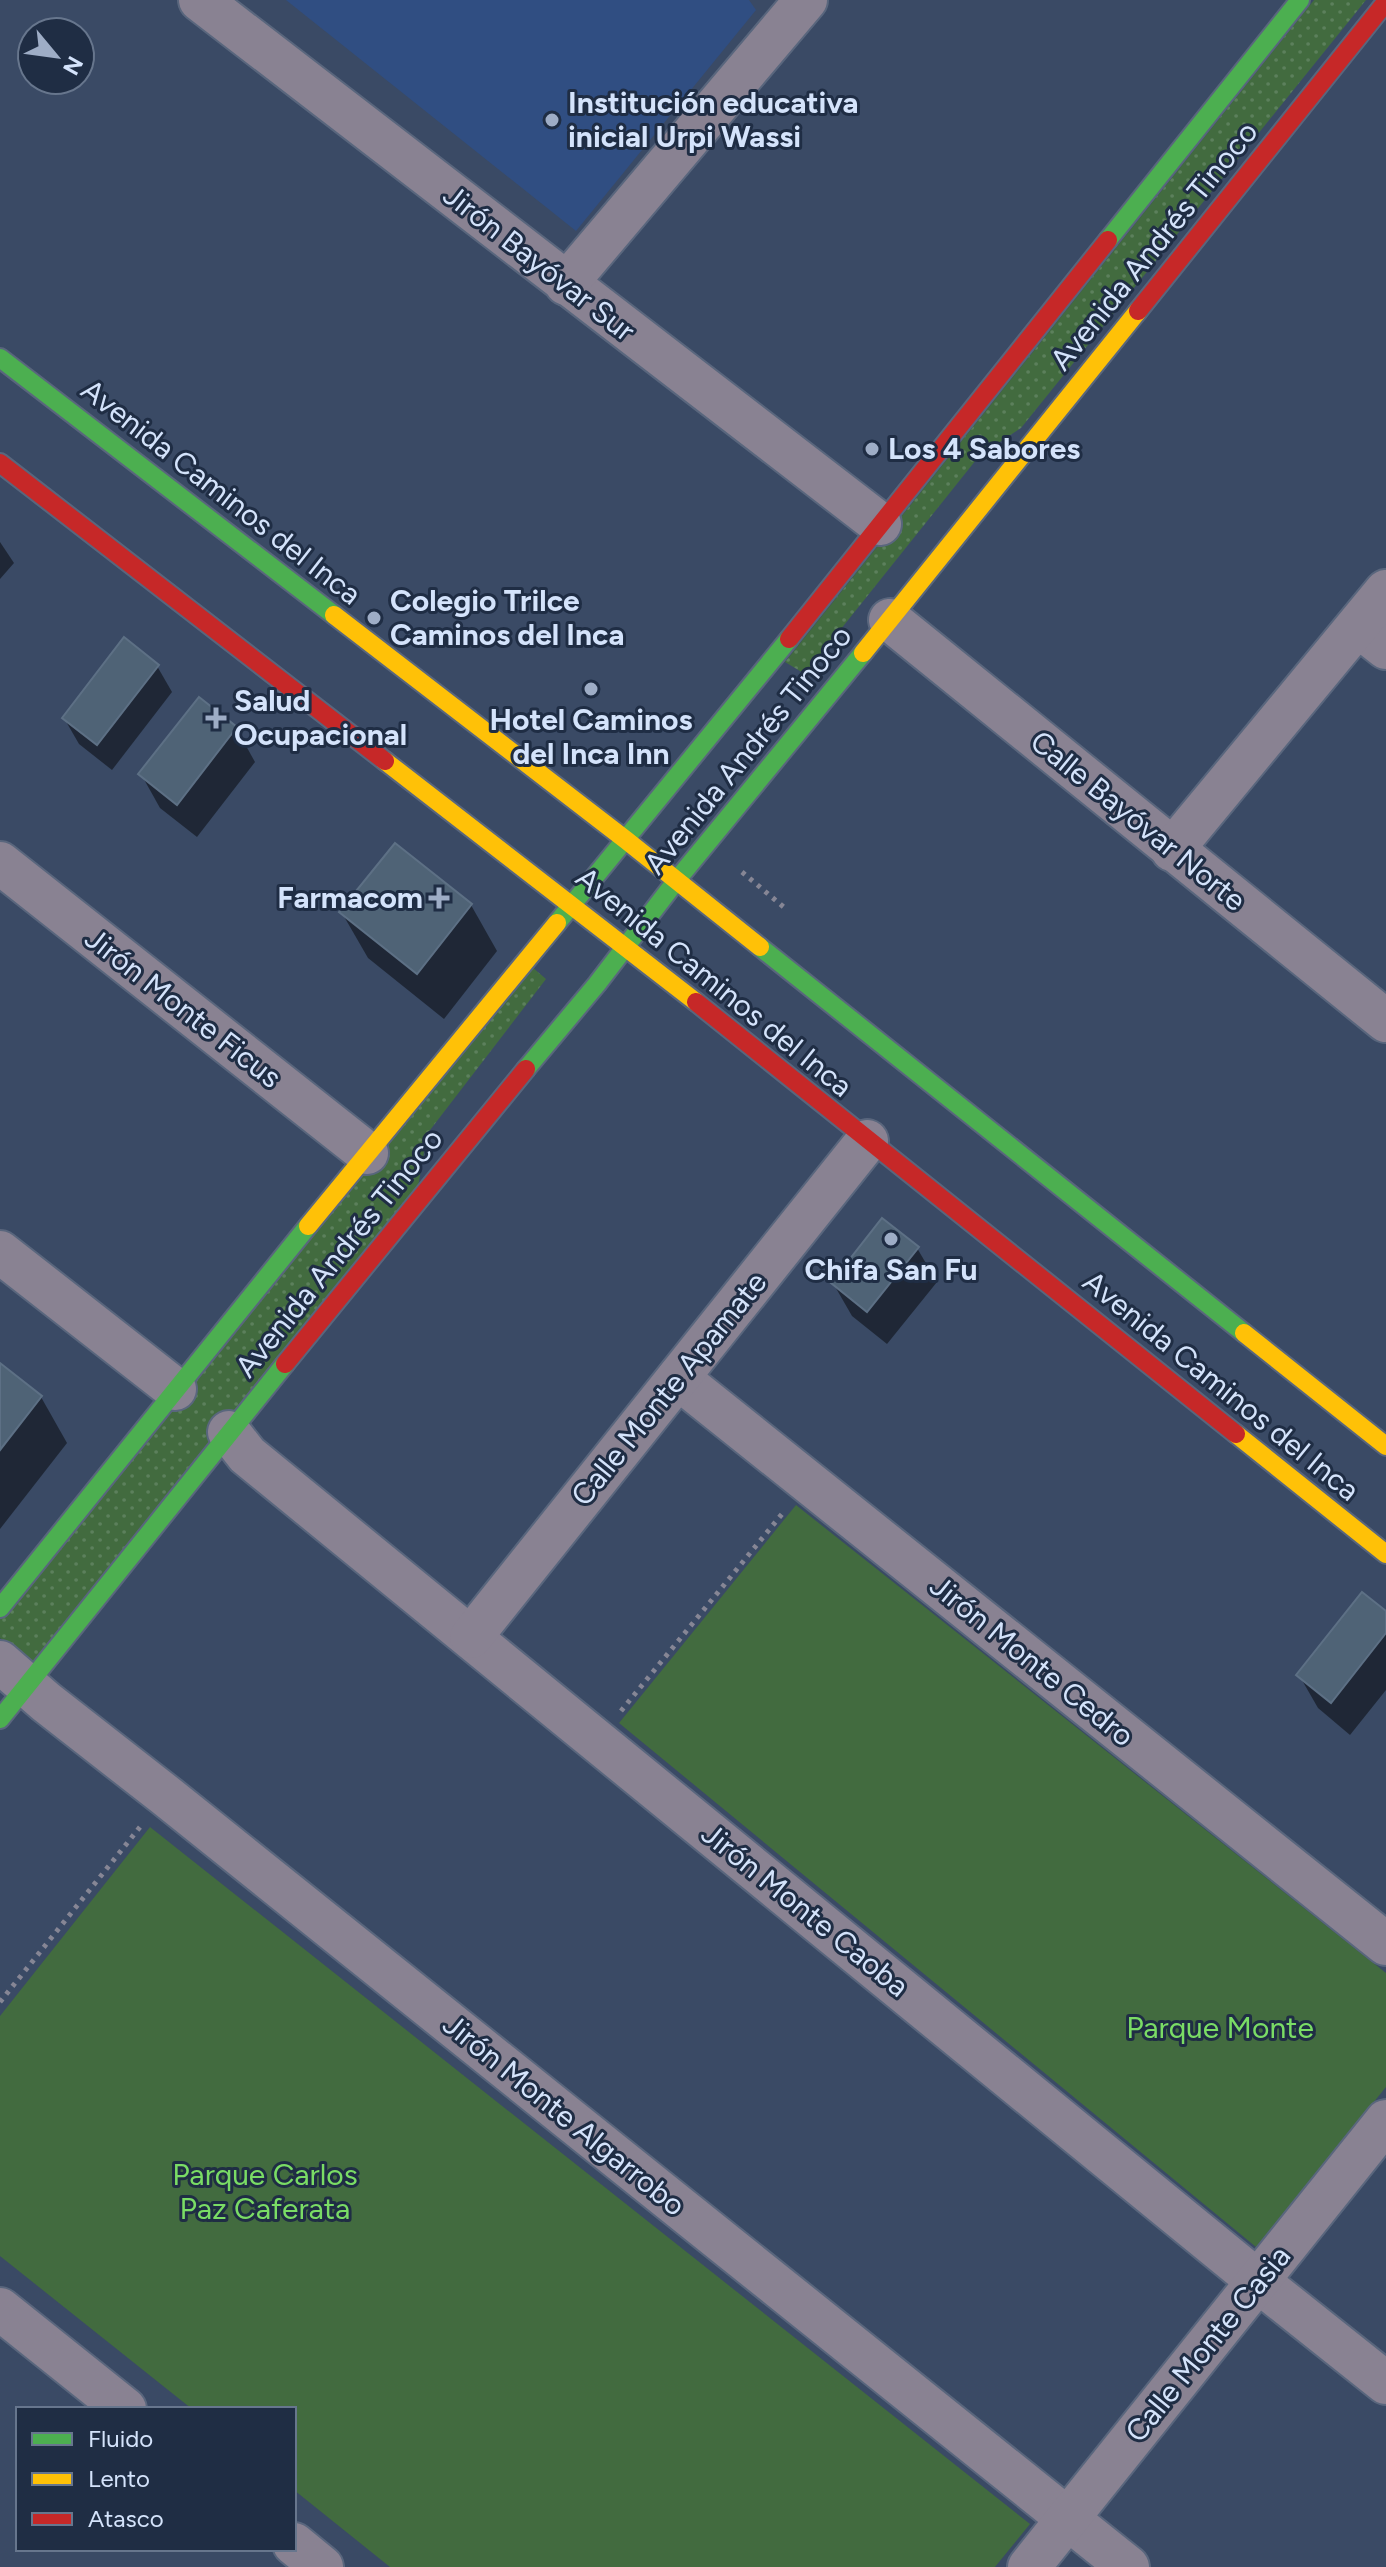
<svg xmlns="http://www.w3.org/2000/svg" width="1386" height="2567" font-family="Figtree,sans-serif">
	<defs>
		<pattern id="grass-dots" width="8" height="8" patternUnits="userSpaceOnUse" patternTransform="scale(2)"><rect width="8" height="8" fill="#426b3f"/><path d="M2 2h.1M6 6h.1" fill="none" stroke="#5c805c" stroke-width="1.8" stroke-linecap="round"/></pattern>
	</defs>
	<rect width="100%" height="100%" fill="#3a4a65"/>
	<path fill="#304e82" d="M286,0H749L756,10L576,231Z"/>
	<g fill="url(#grass-dots)">
		<path d="M1314,0H1366L1021,428L980,455L805,674L785,662Z"/>
		<path d="M532,967L546,979L427,1134L417,1193L38,1668L0,1638V1610Z"/>
	</g>
	<g fill="#426b3f">
		<path d="M796,1505L1386,1973V2087L1256,2247L619,1723Z"/>
		<path d="M150,1827L1030,2524L995,2567H390L294,2490V2409H192L0,2256V2016Z"/>
	</g>
	<g fill="#0007">
		<path d="M0,542L14,563L0,579Z"/>
		<path d="M157,666L172,692L112,770L79,744L64,718Z"/>
		<path d="M236,728L255,762L197,837L160,808L141,774Z"/>
		<path d="M471,905L497,951L444,1019L368,958L342,913Z"/>
		<path d="M917,1248L937,1282L887,1344L852,1316L833,1283Z"/>
		<path d="M0,1366L41,1397L67,1443L0,1529Z"/>
		<path d="M1386,1613V1690L1350,1735L1318,1708L1299,1675Z"/>
	</g>
	<g fill="#4f6376" stroke="#5d7085" stroke-width="2">
		<path d="M124,637L159,665L97,745L62,718Z"/>
		<path d="M199,697L237,727L177,805L138,774Z"/>
		<path d="M395,843L472,904L417,974L339,912Z"/>
		<path d="M882,1218L919,1247L867,1312L831,1283Z"/>
		<path d="M0,1363L42,1396L0,1450Z"/>
		<path d="M1362,1592L1386,1611V1633L1331,1703L1296,1675Z"/>
	</g>
	<g fill="none" stroke-linecap="round" stroke-linejoin="round">
		<g stroke="#59667d" stroke-width="46">
			<g id="street">
				<path d="M200,0L880,524"/>
				<path d="M566,284L806,0"/>
				<path d="M890,620L1386,1021"/>
				<path d="M1358,626L1386,648"/>
				<path d="M1172,850L1386,591"/>
				<path d="M0,863L367,1153"/>
				<path d="M0,1252L175,1389"/>
				<path d="M678,1378L1386,1944"/>
				<path d="M229,1432L247,1455L1259,2282L1386,2383"/>
				<path d="M471,1637L867,1141"/>
				<path d="M0,1662L46,1702L165,1795L1128,2567"/>
				<path d="M0,2309L125,2409"/>
				<path d="M294,2544L322,2567"/>
				<path d="M1029,2567L1386,2121"/>
			</g>
		</g>
		<g stroke="#59667d" stroke-width="22">
			<g id="fast">
				<path d="M1108,240L1300,0"/>
				<path d="M0,358L334,615"/>
				<path d="M557,923L789,639"/>
				<path d="M760,947L1244,1333"/>
				<path d="M526,1069L597,984L676,881L863,653"/>
				<path d="M0,1608L308,1226"/>
				<path d="M0,1719L285,1364"/>
			</g>
		</g>
		<g stroke="#59667d" stroke-width="22">
			<g id="slow">
				<path d="M334,615L626,840L760,947"/>
				<path d="M863,653L1138,311"/>
				<path d="M385,761L696,1002"/>
				<path d="M308,1226L557,923"/>
				<path d="M1244,1333L1386,1446"/>
				<path d="M1236,1434L1386,1554"/>
			</g>
		</g>
		<g stroke="#59667d" stroke-width="22">
			<g id="jam">
				<path d="M1138,311L1386,2"/>
				<path d="M0,463L385,761"/>
				<path d="M789,639L1108,240"/>
				<path d="M696,1002L1236,1434"/>
				<path d="M285,1364L526,1069"/>
			</g>
		</g>
		<g stroke="#868695" stroke-width="5" stroke-dasharray="4 6" stroke-linecap="butt">
			<path d="M742,872L786,909"/>
			<path d="M621,1711L782,1514"/>
			<path d="M0,2002L140,1827"/>
		</g>
		<use href="#street" stroke="#898292" stroke-width="42"/>
		<use href="#fast" stroke="#4caf50" stroke-width="18"/>
		<use href="#slow" stroke="#ffc107" stroke-width="18"/>
		<use href="#jam" stroke="#c62828" stroke-width="18"/>
	</g>
	<g fill="#9eadc6" stroke="#1f2d44" stroke-width="3">
		<circle cx="552" cy="120" r="8"/>
		<circle cx="872" cy="449" r="8"/>
		<circle cx="374" cy="618" r="8"/>
		<circle cx="591" cy="689" r="8"/>
		<path d="M212 706h8v8h8v8h-8v8h-8v-8h-8v-8h8z"/>
		<path d="M435 886h8v8h8v8h-8v8h-8v-8h-8v-8h8z"/>
		<circle cx="891" cy="1239" r="8"/>
	</g>
	<g text-anchor="middle" stroke-width="6" stroke-linejoin="round" paint-order="stroke">
		<g font-size="30" font-weight="bold" fill="#d4e3fb" stroke="#1f2d44" text-anchor="start">
			<text x="568" y="113">Institución educativa<tspan x="568" dy="34">inicial Urpi Wassi</tspan></text>
			<text x="888" y="459">Los 4 Sabores</text>
			<text x="390" y="611">Colegio Trilce<tspan x="390" dy="34">Caminos del Inca</tspan></text>
			<text x="234" y="711">Salud<tspan x="234" dy="34">Ocupacional</tspan></text>
			<text x="591" y="730" text-anchor="middle">Hotel Caminos<tspan x="591" dy="34">del Inca Inn</tspan></text>
			<text x="423" y="908" text-anchor="end">Farmacom</text>
			<text x="891" y="1280" text-anchor="middle">Chifa San Fu</text>
		</g>
		<g font-size="30" fill="#d4e3fb" stroke="#1f2d44">
			<text transform="translate(1154 246) rotate(-51)" y="10">Avenida Andrés Tinoco</text>
			<text transform="translate(539 263) rotate(38)" y="10">Jirón Bayóvar Sur</text>
			<text transform="translate(221 492) rotate(38)" y="10">Avenida Caminos del Inca</text>
			<text transform="translate(748 750) rotate(-51)" y="10">Avenida Andrés Tinoco</text>
			<text transform="translate(1138 821) rotate(39)" y="10">Calle Bayóvar Norte</text>
			<text transform="translate(714 982) rotate(39)" y="10">Avenida Caminos del Inca</text>
			<text transform="translate(183 1008) rotate(38)" y="10">Jirón Monte Ficus</text>
			<text transform="translate(339 1253) rotate(-51)" y="10">Avenida Andrés Tinoco</text>
			<text transform="translate(1221 1386) rotate(39)" y="10">Avenida Caminos del Inca</text>
			<text transform="translate(669 1389) rotate(-51)" y="10">Calle Monte Apamate</text>
			<text transform="translate(1032 1661) rotate(39)" y="10">Jirón Monte Cedro</text>
			<text transform="translate(805 1910) rotate(39)" y="10">Jirón Monte Caoba</text>
			<text transform="translate(564 2115) rotate(39)" y="10">Jirón Monte Algarrobo</text>
			<text transform="translate(1208 2344) rotate(-51)" y="10">Calle Monte Casia</text>
		</g>
		<g font-size="30" fill="#7adc65" stroke="#1f2d44">
			<text x="1220" y="2038">Parque Monte</text>
			<text x="265" y="2185">Parque Carlos<tspan x="265" dy="34">Paz Caferata</tspan></text>
		</g>
	</g>
	<rect x="16" y="2407" width="280" height="144" fill="#1f2d44" stroke="#67768d" stroke-width="2"/>
	<rect x="32" y="2433" width="40" height="12" fill="#4caf50" stroke="#67768d" stroke-width="2"/>
	<text x="88" y="2447" font-size="24" fill="#d4e3fb">Fluido</text>
	<rect x="32" y="2473" width="40" height="12" fill="#ffc107" stroke="#67768d" stroke-width="2"/>
	<text x="88" y="2487" font-size="24" fill="#d4e3fb">Lento</text>
	<rect x="32" y="2513" width="40" height="12" fill="#c62828" stroke="#67768d" stroke-width="2"/>
	<text x="88" y="2527" font-size="24" fill="#d4e3fb">Atasco</text>
	<g transform="translate(56 56) rotate(119)"><circle r="38" fill="#1f2d44" stroke="#67768d" stroke-width="2"/>
	<path d="M0-6L14 30L0 20L-14 30Z" fill="#9eadc6"/>
	<text y="-12" font-size="22" font-weight="bold" text-anchor="middle" fill="#d4e3fb">N</text>
	</g>
</svg>
